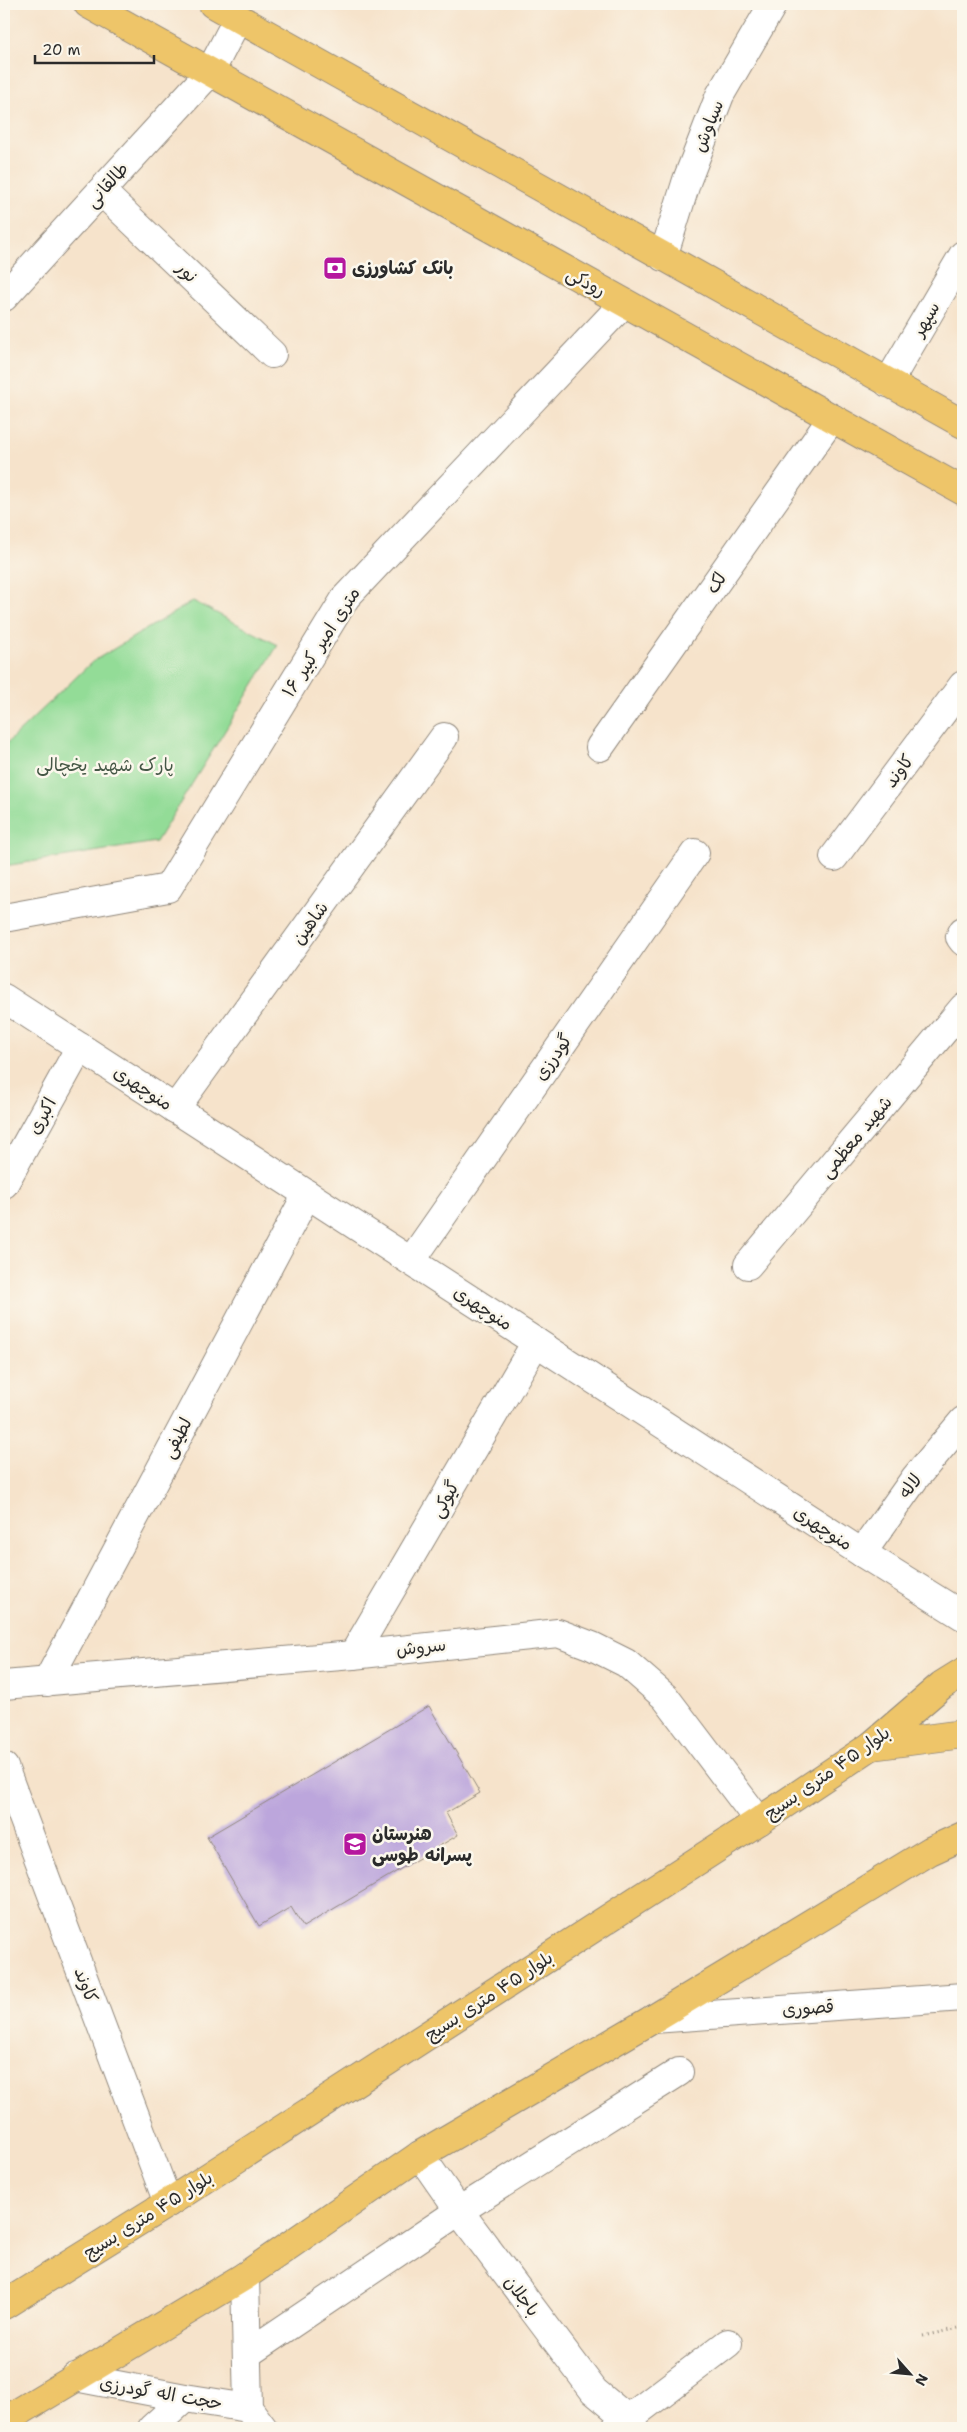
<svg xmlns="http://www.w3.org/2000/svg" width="967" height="2432" font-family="'Shantell Sans','Playpen Sans Arabic',sans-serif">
	<rect width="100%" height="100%" fill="#fbf7ec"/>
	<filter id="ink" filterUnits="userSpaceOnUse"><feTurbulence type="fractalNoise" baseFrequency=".02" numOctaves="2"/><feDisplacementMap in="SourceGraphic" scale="10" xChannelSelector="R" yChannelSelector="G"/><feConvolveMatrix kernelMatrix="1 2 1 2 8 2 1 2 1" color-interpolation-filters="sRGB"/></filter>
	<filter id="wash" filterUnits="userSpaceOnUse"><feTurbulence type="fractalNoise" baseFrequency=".0096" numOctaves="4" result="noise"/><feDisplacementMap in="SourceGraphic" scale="20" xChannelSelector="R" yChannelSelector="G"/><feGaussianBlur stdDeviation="1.12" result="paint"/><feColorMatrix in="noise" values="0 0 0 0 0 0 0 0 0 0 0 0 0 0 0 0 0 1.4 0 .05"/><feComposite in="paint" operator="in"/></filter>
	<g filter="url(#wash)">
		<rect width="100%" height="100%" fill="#f6e3cb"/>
		<path fill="#93dc97" stroke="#5f8461" d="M193,601L278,645L156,842L4,866V746L92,662Z"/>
		<g id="blocks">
			<path fill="#bca6dc" d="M429,1706L480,1793L446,1813L458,1835L303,1927L291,1907L259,1926L207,1837Z"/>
		</g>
	</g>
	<g filter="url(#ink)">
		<use href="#blocks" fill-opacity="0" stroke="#90877b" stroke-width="1"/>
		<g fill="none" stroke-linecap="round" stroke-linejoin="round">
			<g stroke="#90877b" stroke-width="30">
				<g id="minor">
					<path d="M101,191L272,354"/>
					<path d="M663,257L687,180L720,95L773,4"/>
					<path d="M4,297L210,72L238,18"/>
					<path d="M888,383L963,255"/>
					<path d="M600,747L832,418"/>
					<path d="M834,857L963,685"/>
					<path d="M4,918L168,888L346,597L624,303"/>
					<path d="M963,931L960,937L963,941"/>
					<path d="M4,998L862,1553L963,1616"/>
					<path d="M175,1109L444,737"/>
					<path d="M4,1184L80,1047"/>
					<path d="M411,1261L695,853"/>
					<path d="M748,1265L963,1008"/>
					<path d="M862,1553L915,1478L963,1421"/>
					<path d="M353,1655L536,1342"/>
					<path d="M47,1682L307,1194"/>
					<path d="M4,1685L353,1655L558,1633L592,1646L626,1663L665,1697L759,1821"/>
					<path d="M4,1767L168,2203"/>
					<path d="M653,2019L963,1997"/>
					<path d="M420,2155L459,2211L594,2391L629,2420L635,2428"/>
					<path d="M245,2276L248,2408"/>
					<path d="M247,2354L459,2211L679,2072"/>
					<path d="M75,2377L185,2398L248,2408L263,2428"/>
					<path d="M152,2428L185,2398"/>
					<path d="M616,2428L728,2343"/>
				</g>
			</g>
			<g stroke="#90877b" stroke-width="30">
				<g id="major">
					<path d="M88,4L963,491"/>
					<path d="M213,4L963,424"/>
					<path d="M871,1746L963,1734"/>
					<path d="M4,2305L168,2203L759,1821L871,1746L942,1685L963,1672"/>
					<path d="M4,2421L245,2276L420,2155L653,2019L930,1851L963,1836"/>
				</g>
			</g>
			<path stroke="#90877b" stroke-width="3" stroke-dasharray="1 4" stroke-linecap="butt" d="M923,2336L963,2327"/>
			<use href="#minor" stroke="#fff" stroke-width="28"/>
			<use href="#major" stroke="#eec569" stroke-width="28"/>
		</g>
	</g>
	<defs>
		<g id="bank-square" transform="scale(1.25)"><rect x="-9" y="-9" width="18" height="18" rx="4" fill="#b5179e" stroke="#fbf7ec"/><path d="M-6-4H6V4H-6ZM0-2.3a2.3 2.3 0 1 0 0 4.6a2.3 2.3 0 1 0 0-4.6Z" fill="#fff"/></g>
		<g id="school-square" transform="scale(1.25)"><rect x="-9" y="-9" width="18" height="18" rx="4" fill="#b5179e" stroke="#fbf7ec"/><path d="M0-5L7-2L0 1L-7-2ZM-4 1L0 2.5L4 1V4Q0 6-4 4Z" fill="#fff"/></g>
	</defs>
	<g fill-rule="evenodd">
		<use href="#bank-square" x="335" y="268"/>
		<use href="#school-square" x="355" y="1844"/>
	</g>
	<g text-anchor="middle" stroke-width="5" stroke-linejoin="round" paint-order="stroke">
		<g font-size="18" fill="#2b2b2b" stroke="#fbf7ec">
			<text transform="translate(708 126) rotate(-68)" y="6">سیاوش</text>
			<text transform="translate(107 185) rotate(-48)" y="6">طالقانی</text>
			<text transform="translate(187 272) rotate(44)" y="6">نور</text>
			<text transform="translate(586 282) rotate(29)" y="6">رودکی</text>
			<text transform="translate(926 319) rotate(-60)" y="6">سپهر</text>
			<text transform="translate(716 583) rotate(-55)" y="6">لک</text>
			<text transform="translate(321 642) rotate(-57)" y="6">۱۶ متری امیر کبیر</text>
			<text transform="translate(899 771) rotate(-53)" y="6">کاوند</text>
			<text transform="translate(310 923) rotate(-54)" y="6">شاهین</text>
			<text transform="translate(553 1057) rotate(-55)" y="6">گودرزی</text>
			<text transform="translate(143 1088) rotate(33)" y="6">منوچهری</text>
			<text transform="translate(42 1116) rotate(-61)" y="6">اکبری</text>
			<text transform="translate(856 1137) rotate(-50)" y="6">شهید معظمی</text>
			<text transform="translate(483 1308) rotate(33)" y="6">منوچهری</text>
			<text transform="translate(177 1438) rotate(-62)" y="6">لطیفی</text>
			<text transform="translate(910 1486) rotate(-53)" y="6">لاله</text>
			<text transform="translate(445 1499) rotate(-60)" y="6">گیوکی</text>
			<text transform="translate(823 1528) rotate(33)" y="6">منوچهری</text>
			<text transform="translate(421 1647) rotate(-6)" y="6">سروش</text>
			<text transform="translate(827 1773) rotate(-35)" y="6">بلوار ۴۵ متری بسیج</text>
			<text transform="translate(86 1985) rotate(69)" y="6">کاوند</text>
			<text transform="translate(489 1996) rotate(-33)" y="6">بلوار ۴۵ متری بسیج</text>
			<text transform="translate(808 2008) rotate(-4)" y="6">قصوری</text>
			<text transform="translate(148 2215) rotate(-32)" y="6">بلوار ۴۵ متری بسیج</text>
			<text transform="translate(522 2296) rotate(53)" y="6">باجلان</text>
			<text transform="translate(161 2393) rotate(10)" y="6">حجت اله گودرزی</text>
		</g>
		<g font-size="18" font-weight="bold" fill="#2b2b2b" stroke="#fbf7ec" text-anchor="start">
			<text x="352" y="274">بانک کشاورزی</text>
			<text x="372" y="1840">هنرستان<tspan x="372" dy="21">پسرانه طوسی</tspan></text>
		</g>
		<g font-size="18" fill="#455746" stroke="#fbf7ec">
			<text x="105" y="771">پارک شهید یخچالی</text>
		</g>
	</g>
	<rect width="967" height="2432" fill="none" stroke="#fbf7ec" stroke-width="20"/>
	<g transform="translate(910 2374) rotate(117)" stroke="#fbf7ec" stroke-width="4" paint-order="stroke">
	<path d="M0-4L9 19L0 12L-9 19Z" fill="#2b2b2b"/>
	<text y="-8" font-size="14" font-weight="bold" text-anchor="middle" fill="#2b2b2b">N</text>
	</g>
	<path d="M35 55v8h119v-8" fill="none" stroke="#2b2b2b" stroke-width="2.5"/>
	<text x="42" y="55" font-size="15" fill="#2b2b2b" stroke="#fbf7ec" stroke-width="4" paint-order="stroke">20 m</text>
</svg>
